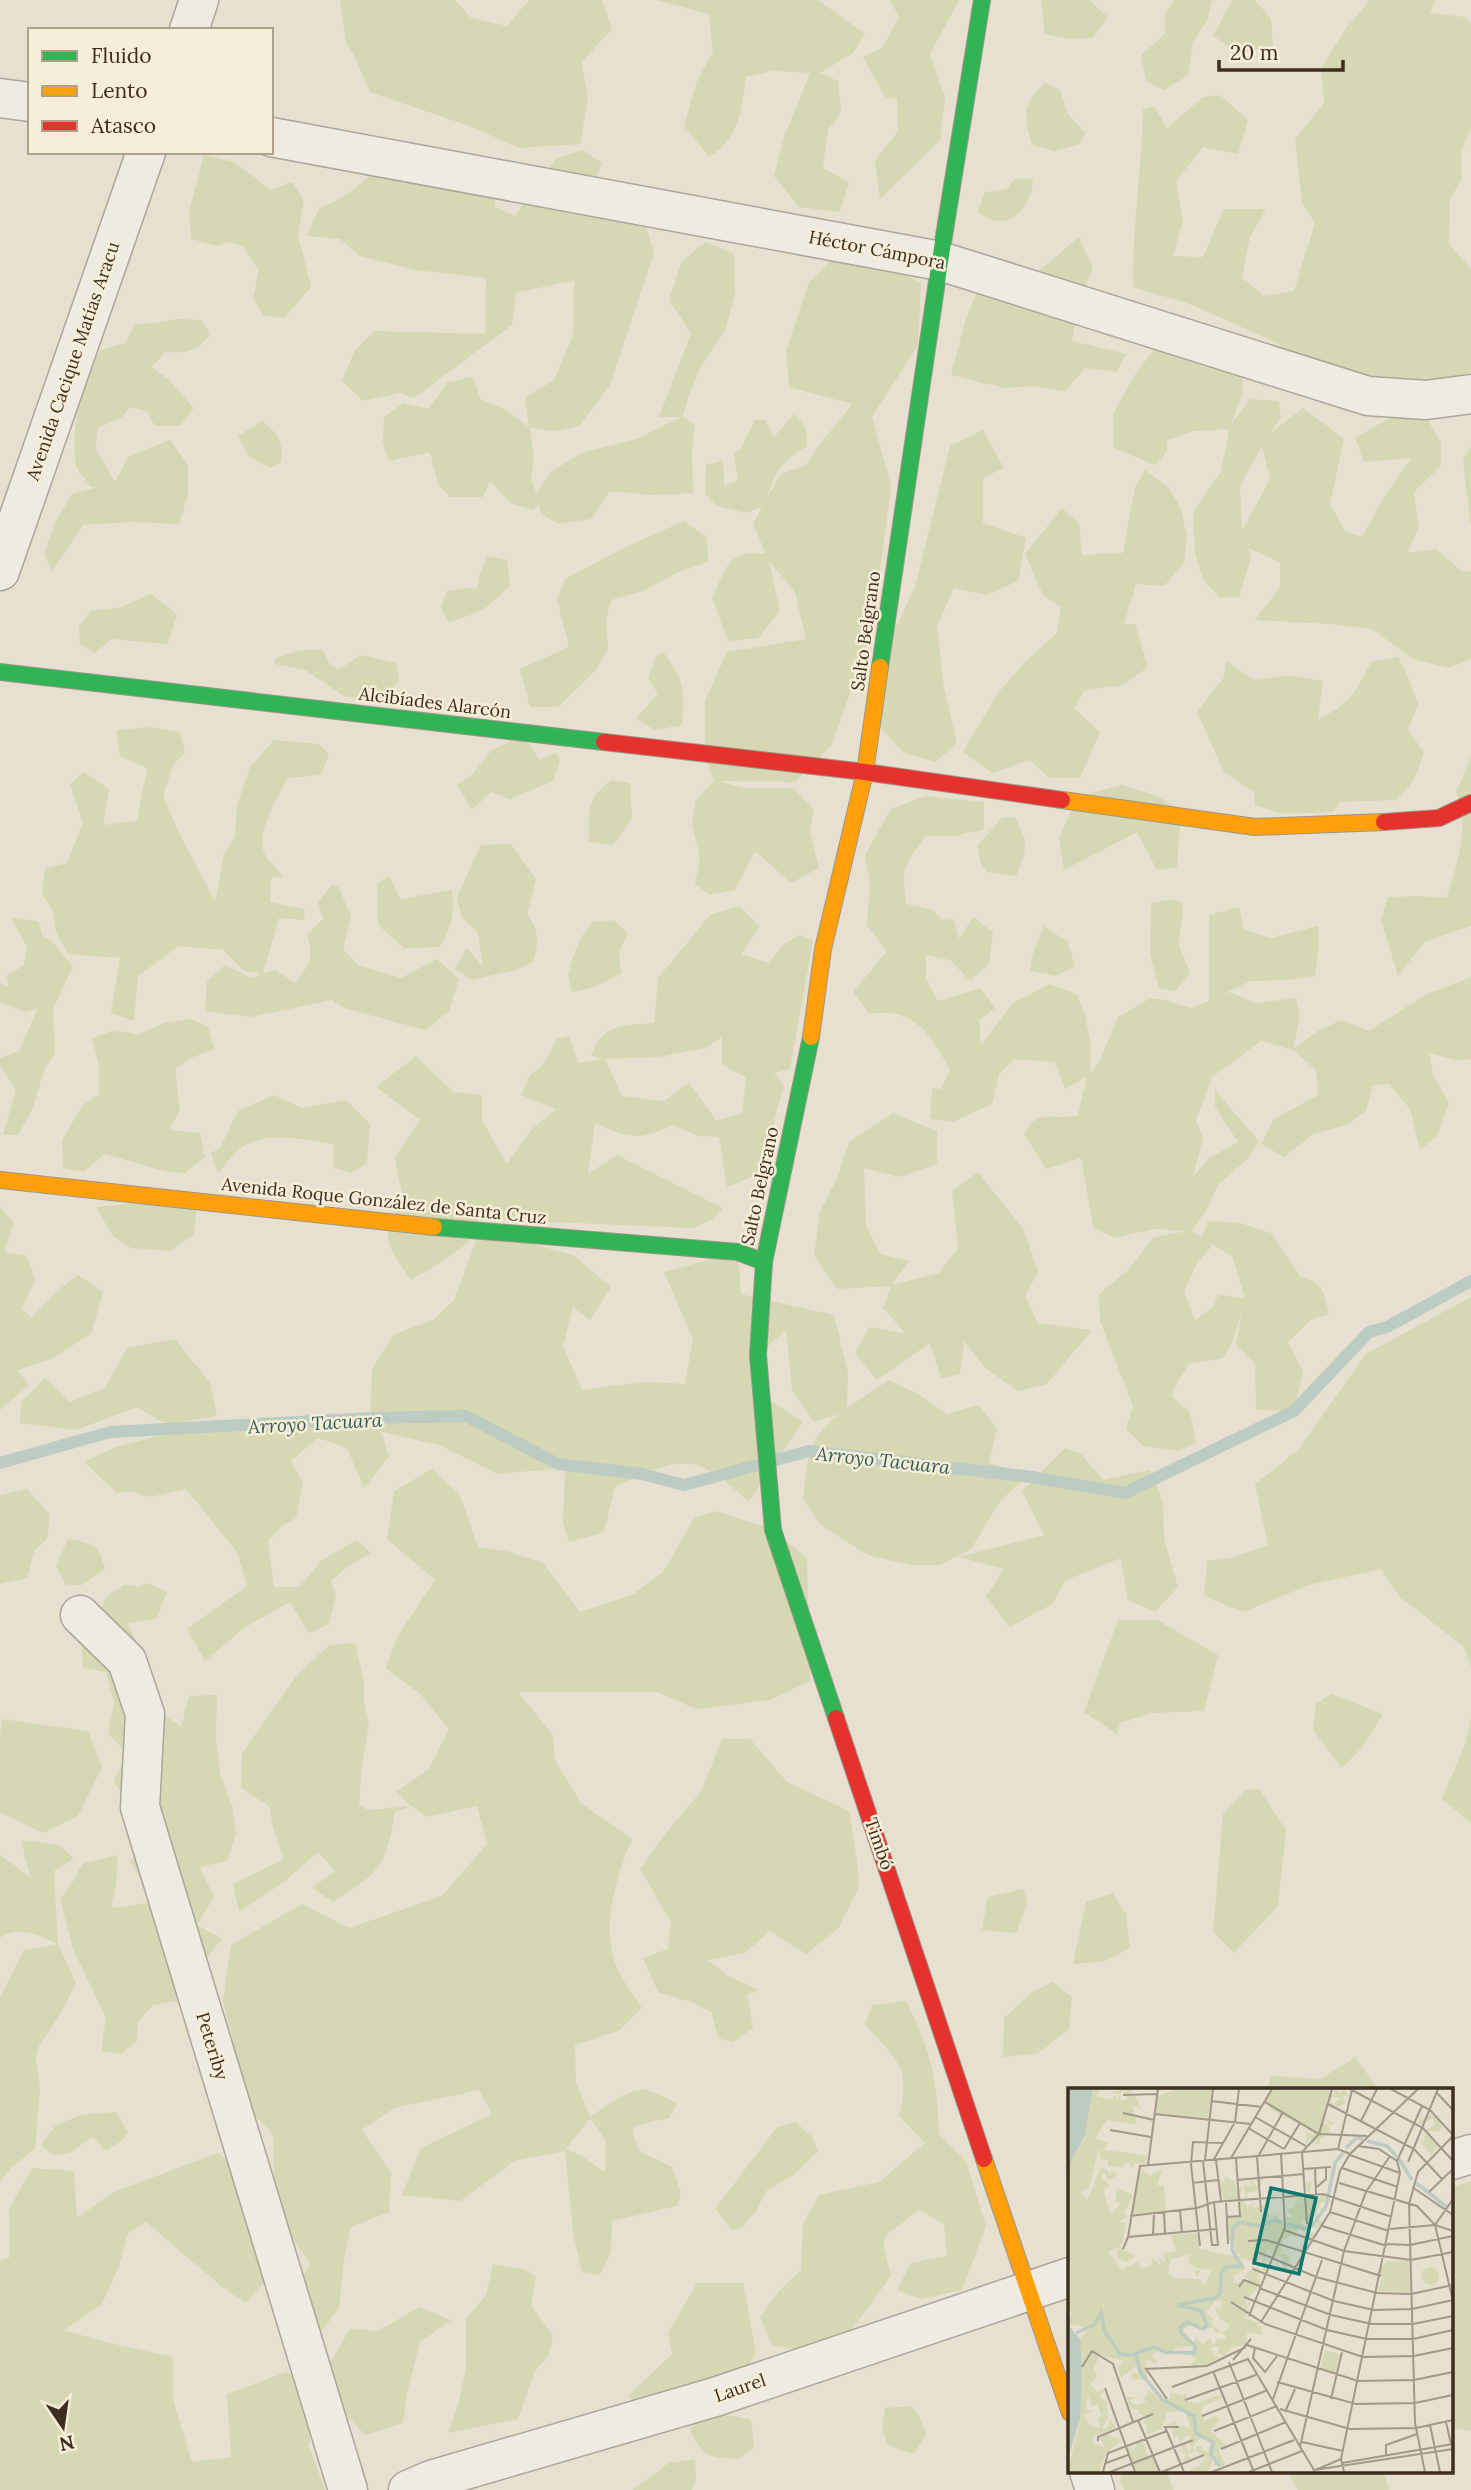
<svg xmlns="http://www.w3.org/2000/svg" width="1471" height="2490" font-family="Lora,serif">
	<rect width="100%" height="100%" fill="#e7e0d1"/>
	<g fill="#d6d7b3" fill-rule="evenodd">
		<path d="M340,0H455L471,18L507,26L529,0H602L612,29L581,63L588,96L580,144L519,148L472,127L370,92L355,57L346,43Z"/>
		<path d="M656,0H818L865,34L853,53L820,73L838,81L841,109L836,121L828,129L823,168L849,182L840,212L799,207L774,176L784,137L810,73L772,71L746,77C741,110 740,138 709,157L684,126L697,81L713,52L709,14Z"/>
		<path d="M890,0H959L930,54L945,98L940,140L880,199L875,161L898,131L897,99L885,97L863,57L882,48L899,17Z"/>
		<path d="M1041,0H1089L1108,17L1092,38L1069,39L1045,34Z"/>
		<path d="M1174,0H1212L1207,21L1193,42L1188,75L1164,90L1146,81L1141,55L1165,34V14Z"/>
		<path d="M1232,0H1255L1271,19L1273,45L1241,54L1213,36Z"/>
		<path d="M1370,0H1436L1430,13L1465,17L1471,23V128L1461,152L1462,180L1450,198L1449,244L1471,269V372L1431,386L1378,412L1312,399L1279,344L1190,304L1133,287C1132,227 1142,169 1143,109L1154,106L1167,128L1203,97L1220,95L1248,120L1238,154L1203,147L1176,181L1183,220L1173,256L1203,257L1224,209H1266L1250,237L1242,278L1264,296L1294,291L1315,223L1302,203L1295,139L1324,103L1321,68L1347,27Z"/>
		<path d="M1045,83L1060,90L1068,114L1085,133L1080,144L1055,151L1032,145C1024,115 1021,106 1045,83Z"/>
		<path d="M456,150L493,166L495,207L515,216L556,159L582,150L602,163L581,214L642,212L654,253L610,385L579,426L557,431L530,428L534,458L531,479L538,498L537,492L551,472L581,453L637,439L681,417H659L691,333L669,300L682,261L706,242L734,254L735,294L726,328L700,368L690,392L683,416L695,426L692,450L693,493L652,495L610,491L591,519L558,524L541,513L539,505L532,510L511,503L490,481L483,497H450L438,484L430,452L389,461L383,443L384,417L403,403L428,409L448,382L473,377L480,399L506,410L529,427L525,398L554,380L573,336L574,280L516,293L512,325L414,398L400,393L363,401L342,381L355,350L374,331L485,334L486,278L415,270L360,256L340,239L307,236L319,208C346,200 368,177 389,158L403,184L419,180Z"/>
		<path d="M204,155L234,162L271,190L292,182L304,200L298,235L311,287L284,318L263,315L253,297L259,271L243,246L229,242L217,246L191,239L189,212Z"/>
		<path d="M1033,178C1032,210 1006,235 978,212L984,193L1007,189L1014,179Z"/>
		<path d="M1079,237L1093,268L1078,305L1072,341L1126,354L1117,372L1085,368L1065,391L1031,386L1005,388L951,375L966,318L984,275L1026,282Z"/>
		<path d="M869,256L921,283L918,345L872,417L891,486L872,632L831,746L795,782L718,781L744,788H793L814,809L810,832L819,868L791,883L755,851L735,890L710,895L695,884L700,858L692,824L696,800L714,781L705,757V701L727,652L806,639L795,592L769,561L780,611L758,638L728,641L712,598C727,567 727,549 766,554L753,524L762,507L746,513L717,506L705,494L706,465L723,460L724,485L738,481L734,454L741,448L755,420H765L774,437L794,414L806,428L807,446C781,461 776,472 766,499L781,474L807,465L817,448L852,404L789,387L786,351L809,282L832,260Z"/>
		<path d="M181,319L201,320L210,333C200,352 185,354 165,352L152,367L169,380L194,408L180,426H155L147,412L131,407L121,418L97,428L96,449L115,482L129,456L170,440L188,465V495L179,524L131,522L83,525L52,571L44,554L55,523L72,494L102,486L91,487L76,467L74,442L81,381L101,350L126,343L134,325Z"/>
		<path d="M1163,338L1241,356L1243,392L1231,425L1250,399L1279,401L1281,418L1270,433L1303,408L1344,439L1330,504L1345,531L1362,537L1384,497L1411,458L1364,462L1355,438L1398,413L1423,412L1441,443V466L1414,492L1419,527L1407,553L1436,549L1463,572L1471,571V659L1449,668L1413,659L1372,629L1329,624L1255,620L1280,587V562L1248,548L1251,558L1239,597L1220,598L1203,579L1195,554L1193,512L1221,472L1229,429L1193,431L1167,440V451L1155,465L1114,448L1113,414L1136,373ZM1262,446L1270,479L1242,531L1240,486Z"/>
		<path d="M262,421C278,433 284,442 281,462L270,468L249,457L238,436Z"/>
		<path d="M983,430L1004,468L983,478V523L1026,538L1018,581L987,595L954,588L937,626L944,688L957,743L936,762L904,753L870,717L879,662L915,587L950,446Z"/>
		<path d="M1471,446V528L1463,460Z"/>
		<path d="M1145,470L1168,487L1180,506L1187,536L1184,563L1164,586L1136,584L1124,624H1135L1148,667L1123,685L1085,690L1074,708L1100,732L1080,778H1049L1030,760L992,773L963,752L998,693L1025,662L1057,633L1061,607L1043,595L1025,554L1062,508L1079,523L1082,555L1123,553L1135,487Z"/>
		<path d="M684,521L707,538L708,562L678,572L645,590L611,600L606,621L608,649L596,670L558,707H530L520,669L569,647L557,600L565,579L624,548Z"/>
		<path d="M488,556L507,560L510,585C490,607 477,615 448,622L441,607L447,591L465,588L477,589L480,573Z"/>
		<path d="M151,594L177,614L168,644L111,639L95,653L80,644L79,626L91,611L121,607Z"/>
		<path d="M301,650H323L329,663L338,670L361,655L396,663L399,682L375,702L344,696L305,670L274,664L276,658Z"/>
		<path d="M663,652C684,678 685,692 682,725L655,730L636,718L658,694L648,678L656,657Z"/>
		<path d="M1398,657L1409,679L1418,704L1408,730L1424,752C1416,777 1415,782 1396,800L1340,802L1333,812L1283,814L1255,805L1254,792L1224,772L1197,712L1224,677L1226,661L1254,680L1288,675L1323,681L1318,719C1351,704 1355,693 1371,662Z"/>
		<path d="M150,727L180,732L185,753L173,765L163,796L181,837L215,901L224,854L235,837L237,805L250,767L274,740L319,744L329,754L321,775L288,778C278,796 258,829 263,850C266,859 278,869 283,877L271,878L270,902L305,909L304,920L279,918L263,974L275,970L295,983C310,964 314,958 307,934L323,919L318,902L332,885L338,886L351,916L343,949L358,965L401,978L437,959L459,979L449,1011L425,1030L344,1008L332,1000L252,1017L205,1011L207,981L225,965L251,978L261,974L244,971L223,950L179,946L138,976L134,1021L111,1013L120,958L68,954L56,932L53,911L42,894L45,868L67,863L83,823L70,784L84,772L109,789L103,825L137,821L147,768L120,756L116,730Z"/>
		<path d="M516,738L530,744L539,760L556,753L560,762L553,781L510,799L491,792L472,810L457,785L472,775L491,751Z"/>
		<path d="M1471,757V926L1424,942L1398,976L1381,920L1388,897L1421,896L1446,898C1457,868 1471,821 1456,793Z"/>
		<path d="M612,780L630,783L632,818L613,845L589,842C589,811 585,799 612,780Z"/>
		<path d="M1121,785L1155,795L1181,810L1177,867L1157,870L1137,832L1064,870L1059,839L1077,797Z"/>
		<path d="M926,796L984,802V829L956,836H926C905,865 901,867 906,904L930,909L942,919L954,920L959,939L973,917L993,932L989,964L970,981L950,960L926,955V979L938,1001L981,988L995,1008L979,1020L981,1045L1013,1003L1050,984L1077,994L1085,1015L1091,1045L1090,1074L1100,1060L1118,1017L1149,999H1161L1191,1008L1209,1001V915L1239,907L1244,930L1271,938L1318,926L1319,945L1315,976L1287,980L1250,981L1221,995L1230,992L1255,1003L1296,998L1300,1017L1293,1049L1316,1032L1341,1020L1369,1031L1425,995L1471,977V1059L1455,1060L1429,1053L1433,1075L1449,1103L1437,1136L1420,1150L1410,1109L1389,1084L1373,1085L1366,1111L1346,1125L1313,1134L1284,1157L1261,1144L1274,1119L1318,1095L1316,1070L1293,1050L1261,1041L1212,1077L1196,1121L1203,1138L1193,1177L1208,1159L1238,1142L1215,1107V1090L1259,1141L1248,1158L1218,1185L1207,1209L1192,1231L1202,1238L1208,1221L1240,1223L1271,1233L1300,1276C1324,1283 1324,1292 1329,1314L1312,1319L1288,1342L1303,1372L1294,1411L1256,1410L1255,1364L1236,1345L1242,1309L1233,1341L1223,1358L1189,1364L1173,1389L1172,1397L1190,1412L1196,1442L1179,1451L1143,1446L1126,1429L1133,1406L1100,1321L1099,1294L1128,1270L1154,1237L1188,1231L1154,1229L1114,1238L1093,1227L1081,1158L1046,1169L1024,1134C1038,1106 1055,1122 1078,1115L1087,1077L1065,1089L1055,1062L1014,1059L999,1074L992,1104L953,1122L930,1119L932,1088L941,1089L950,1070C938,1048 923,1020 897,1014C888,1012 878,1013 869,1013L853,992L887,951L867,925L870,883L865,855L891,809ZM1208,1242L1232,1256L1245,1298L1218,1295L1213,1307L1195,1320L1184,1291L1197,1263L1212,1246Z"/>
		<path d="M1015,817C1028,843 1028,849 1016,876L987,872L981,864L977,846L1002,818Z"/>
		<path d="M511,844L536,879L527,915C540,929 539,945 533,962L516,970L472,980L454,969L467,948L483,967L478,932L462,918L457,897L481,845Z"/>
		<path d="M389,875L400,899L452,890C455,913 451,927 440,947L404,948L378,925L377,884Z"/>
		<path d="M1172,899L1182,903C1185,920 1180,927 1179,942C1179,950 1188,965 1190,974L1175,991L1159,988L1150,954L1151,903Z"/>
		<path d="M739,906L760,926L741,954L768,963L785,943L800,935L813,941L790,1069L774,1073L784,1086C774,1115 770,1145 759,1174L727,1187L719,1137L699,1136L672,1125C639,1142 627,1138 595,1123L588,1174L617,1155L723,1208L713,1219L694,1228L480,1219L467,1243L443,1261L411,1280C387,1245 378,1240 403,1200L395,1157L420,1120L376,1087L416,1056L453,1092L482,1095V1120L507,1164L532,1129L556,1109L521,1095L530,1075L543,1065L557,1039L569,1036L578,1063L602,1059L591,1056C604,1022 622,1026 654,1023L658,978L710,915ZM722,1037V1064L746,1078L742,1114L716,1120L689,1083L664,1101L622,1096L605,1059L660,1057L705,1048Z"/>
		<path d="M11,918L38,921L43,937L51,940L73,966L53,1009L55,1054L45,1068L32,1110L18,1135H3L16,1090L0,1065V1058L19,1051L38,1008L26,1012L0,1002V983L8,987L7,976L24,965L27,947Z"/>
		<path d="M613,920L628,933L619,952L621,974L591,988L572,992L568,975L572,959L582,936L593,922Z"/>
		<path d="M1044,926L1068,942L1075,967L1055,976L1030,971L1033,953Z"/>
		<path d="M191,1019L208,1027L214,1049L191,1058L175,1069L180,1110L169,1130L200,1133L205,1157L185,1173L168,1172L105,1154L83,1172L63,1168L62,1140L82,1106L99,1094V1065L92,1039C109,1030 120,1029 138,1035L164,1023Z"/>
		<path d="M274,1095L302,1108L346,1100L370,1124L367,1163L351,1173L334,1168L333,1144C306,1140 264,1130 241,1148C232,1155 225,1165 218,1173L211,1153L220,1148L238,1111Z"/>
		<path d="M893,1113L937,1131V1164L899,1177L864,1168L866,1226L880,1254L909,1261L892,1285L939,1273L958,1248L952,1191L978,1172L1024,1230L1038,1272L1025,1296L1038,1323L1092,1330L1047,1384L1018,1391L986,1369L964,1341L960,1374L941,1378L930,1343L877,1380L855,1354L869,1327L906,1334L883,1308L891,1286L837,1289L814,1255L820,1212L837,1178L849,1142Z"/>
		<path d="M198,1197L194,1234L170,1251L131,1248L113,1236L96,1207Z"/>
		<path d="M0,1207L14,1223L4,1252L27,1256L35,1280L22,1309L31,1317L61,1288L78,1275L103,1292L91,1334L51,1359L17,1370L29,1385L0,1410Z"/>
		<path d="M480,1230L573,1255L611,1287L590,1320L573,1307L563,1346L582,1390L644,1382L685,1384L693,1339L664,1272L738,1252L741,1294L834,1315L848,1373L847,1408L889,1380L918,1394L947,1414L978,1405L997,1428L989,1463L1028,1476L1001,1500L971,1549L940,1565H911L868,1555L821,1525L803,1499C808,1460 806,1440 839,1414L814,1422L792,1390L786,1330L758,1355L751,1388L803,1422L749,1501C736,1491 723,1478 709,1470C679,1453 643,1474 615,1487L604,1532L569,1542L563,1523L565,1468L498,1474L439,1445L378,1431L382,1434L389,1457L364,1488L347,1448L318,1438L291,1461L303,1483L296,1518L282,1526L268,1541L274,1587H299L322,1560L357,1540L371,1553L348,1566L331,1581L336,1595L329,1624L309,1633L290,1602L244,1628L205,1661L187,1629L247,1586L237,1552L186,1489L150,1497L131,1491L117,1493L84,1462L116,1447L184,1429L334,1417L370,1429L372,1369L394,1334L433,1320L454,1300Z"/>
		<path d="M1471,1297V1667L1464,1647L1400,1597L1381,1569L1309,1585L1243,1612L1204,1596L1207,1561L1232,1558L1268,1545L1255,1484L1298,1450L1366,1354Z"/>
		<path d="M175,1339L210,1383L217,1416L166,1424L137,1407L76,1430L20,1423L21,1402L45,1378L70,1402L105,1388L127,1348Z"/>
		<path d="M1065,1448L1081,1454L1103,1480L1150,1470L1163,1502L1164,1539L1178,1587L1155,1612L1128,1600L1121,1558L1066,1580L1052,1604L1010,1627L986,1597L1004,1569L959,1557L1044,1535L1022,1491Z"/>
		<path d="M432,1469L460,1495L478,1547L506,1551L543,1563L580,1612L632,1595L664,1571L694,1518L716,1511L773,1530L807,1558L810,1681L770,1700L696,1709L657,1692H518L553,1735L555,1760L581,1803L632,1839C616,1877 601,1925 616,1966C622,1980 634,1995 642,2008L620,2030L575,2045L576,2083L590,2117C602,2109 625,2091 640,2090C652,2089 666,2098 677,2104L669,2118L634,2126L633,2134L639,2151L672,2167L681,2193L677,2206L612,2221L611,2252L600,2275L582,2272L573,2233L565,2151L514,2161L460,2201L402,2195L421,2148L492,2114L479,2090L394,2108L362,2130L391,2173L389,2212L351,2227L344,2259L339,2308L313,2343L290,2299L310,2264L275,2211L273,2134L243,2104L240,2071L223,2001L231,1945L302,1904L349,1928L442,1896L487,1844L477,1806L426,1817L412,1806L395,1812C385,1869 380,1871 333,1902L312,1888L335,1871L318,1852L285,1881L239,1912L233,1884L284,1859L273,1827L269,1806L241,1788L242,1753L297,1675L329,1645L355,1643L364,1682V1701L369,1724L362,1764L359,1805L368,1810L411,1806L396,1792L429,1769L449,1729L420,1694L386,1668L398,1635L435,1580L387,1539L394,1491ZM590,2118L606,2141L605,2172L582,2156L566,2149Z"/>
		<path d="M27,1489L50,1515L47,1539L34,1551L27,1578L0,1584V1495Z"/>
		<path d="M68,1539C94,1544 98,1542 105,1569L82,1585H66L56,1566Z"/>
		<path d="M148,1583L167,1592L156,1619L127,1624L148,1662L157,1709L181,1727L189,1696L217,1695L216,1738L220,1773L232,1806L236,1834L227,1861L200,1867L214,1897L197,1925L222,1939L199,1967L183,2000L153,2005L138,2022L137,2041L120,2054L101,2051L106,2018L73,1949L60,1899L74,1880L82,1864L118,1855L116,1884L111,1908L149,1903L142,1882L131,1862L147,1831L113,1781L128,1753L108,1734L114,1702L106,1672L83,1668L82,1647L92,1638L106,1597L124,1585L139,1587Z"/>
		<path d="M1118,1620H1157L1218,1655L1204,1711L1151,1713L1120,1723L1117,1734L1084,1712Z"/>
		<path d="M1331,1694L1383,1714L1363,1746L1342,1768L1313,1730L1316,1704Z"/>
		<path d="M1471,1717V1823L1442,1799L1465,1745Z"/>
		<path d="M2,1719L88,1731L102,1767L78,1816L43,1833L0,1812V1737Z"/>
		<path d="M722,1739H750L787,1782L849,1811L857,1862L859,1887L838,1929L806,1954L770,1931L745,1953L708,1960L728,1976L759,1990L747,1994L753,2028L733,2042L718,2038L712,2013L697,2004L658,1992L643,1958L668,1949L671,1922L640,1869L666,1833L702,1790Z"/>
		<path d="M1259,1789L1286,1830L1278,1906L1234,1953L1213,1932L1223,1813L1246,1790Z"/>
		<path d="M21,1840L58,1845L74,1858L54,1871L58,1944L76,1983L61,2013L39,2046L36,2059L40,2088L35,2149L12,2167L0,2182V1998L24,1950L57,1944C40,1935 18,1925 0,1938V1855L30,1877Z"/>
		<path d="M1024,1889L1027,1904L1016,1933L982,1930L988,1897Z"/>
		<path d="M1113,1893L1126,1914L1130,1948L1105,1961L1073,1964L1086,1902Z"/>
		<path d="M1053,1982L1072,1997L1069,2029L1037,2054L1003,2057L1004,2018L1032,1992Z"/>
		<path d="M906,2001C931,2051 937,2078 939,2134L966,2161L986,2226L962,2290L921,2299L897,2290L911,2263L947,2256L944,2224L919,2210L885,2236L884,2248L891,2276L842,2343L792,2349L772,2345L760,2317L780,2290L801,2270L803,2224L819,2195L879,2182L925,2143L899,2116C912,2065 896,2061 865,2024L872,2005Z"/>
		<path d="M1355,2057L1376,2086L1374,2089H1267L1271,2076L1321,2079Z"/>
		<path d="M116,2112L128,2133L122,2140L106,2151L92,2137L70,2153L53,2155L41,2145L56,2125L81,2115Z"/>
		<path d="M796,2122L813,2138L818,2151L794,2175L767,2190L756,2211L741,2228L732,2230L715,2209L777,2127Z"/>
		<path d="M218,2153L254,2184L280,2266L246,2303L221,2286L146,2222L128,2233L119,2266L102,2304L64,2330L105,2342L173,2357V2399L192,2462L231,2457L227,2394L286,2372L316,2384L309,2447L325,2490H0V2261L10,2257L9,2209L32,2168L74,2171L77,2218L114,2192Z"/>
		<path d="M1471,2181V2430L1452,2429V2187Z"/>
		<path d="M493,2264L526,2270L536,2277L531,2305L553,2336L548,2356L535,2371L518,2419L448,2433L458,2405L466,2368V2319L486,2295Z"/>
		<path d="M697,2283H743L756,2353L744,2372L667,2411L627,2397L672,2354L668,2333Z"/>
		<path d="M419,2307L451,2320L420,2342L407,2393L403,2423L365,2435L332,2399L328,2366L350,2329L378,2331Z"/>
		<path d="M912,2406L920,2417L926,2434L914,2454L902,2451L887,2444L882,2427L885,2408Z"/>
		<path d="M728,2415L751,2420L754,2447L738,2459C710,2458 703,2457 690,2430L697,2418Z"/>
		<path d="M695,2459L696,2478L692,2490H632L669,2463Z"/>
		<path d="M1122,2471H1166L1174,2490H1124L1120,2481Z"/>
		<path d="M1287,2471H1384L1389,2490H1298Z"/>
	</g>
	<g fill="none" stroke-linecap="round" stroke-linejoin="round">
		<path stroke="#bcccc2" stroke-width="12" d="M0,1463L110,1432L372,1418L466,1416L558,1464L642,1474L684,1485L809,1451L1032,1477L1125,1493L1294,1411L1369,1332L1387,1327L1471,1281"/>
		<g stroke="#ada599" stroke-width="41">
			<g id="street">
				<path d="M189,30L199,0"/>
				<path d="M0,98L30,102"/>
				<path d="M271,137L940,261L1368,396L1426,400L1471,394"/>
				<path d="M0,571L146,152"/>
				<path d="M80,1615L127,1661L145,1714L140,1807L348,2490"/>
				<path d="M1452,2160L1471,2154"/>
				<path d="M1089,2471L1095,2490"/>
				<path d="M408,2490L431,2480L715,2397L1070,2277"/>
			</g>
		</g>
		<g stroke="#9c958a" stroke-width="18">
			<g id="fast">
				<path d="M880,667L940,261L982,0"/>
				<path d="M0,672L604,742"/>
				<path d="M811,1037L764,1262L758,1355L773,1530L836,1718"/>
				<path d="M434,1227L738,1252L764,1262"/>
			</g>
		</g>
		<g stroke="#9c958a" stroke-width="18">
			<g id="slow">
				<path d="M1062,800L1255,827L1384,822"/>
				<path d="M811,1037L823,949L865,772L880,667"/>
				<path d="M0,1180L434,1227"/>
				<path d="M984,2159L1070,2413"/>
			</g>
		</g>
		<g stroke="#9c958a" stroke-width="18">
			<g id="jam">
				<path d="M604,742L865,772L1062,800"/>
				<path d="M1384,822L1439,818L1471,803"/>
				<path d="M836,1718L984,2159"/>
			</g>
		</g>
		<use href="#street" stroke="#efebe3" stroke-width="38"/>
		<use href="#fast" stroke="#30b455" stroke-width="16"/>
		<use href="#slow" stroke="#ff9f0a" stroke-width="16"/>
		<use href="#jam" stroke="#e5322d" stroke-width="16"/>
	</g>
	<g text-anchor="middle" stroke-width="5" stroke-linejoin="round" paint-order="stroke">
		<g font-size="18" fill="#3d2e20" stroke="#f7eed8">
			<text transform="translate(877 250) rotate(11)" y="6">Héctor Cámpora</text>
			<text transform="translate(73 361) rotate(-71)" y="6">Avenida Cacique Matías Aracu</text>
			<text transform="translate(866 631) rotate(-82)" y="6">Salto Belgrano</text>
			<text transform="translate(435 703) rotate(7)" y="6">Alcibíades Alarcón</text>
			<text transform="translate(760 1186) rotate(-78)" y="6">Salto Belgrano</text>
			<text transform="translate(384 1201) rotate(6)" y="6">Avenida Roque González de Santa Cruz</text>
			<text transform="translate(879 1844) rotate(71)" y="6">Timbó</text>
			<text transform="translate(212 2046) rotate(73)" y="6">Peteriby</text>
			<text transform="translate(740 2388) rotate(-19)" y="6">Laurel</text>
		</g>
		<g font-size="19" font-style="italic" fill="#2f5d5a" stroke="#f7eed8">
			<text transform="translate(315 1423) rotate(-3)" y="7">Arroyo Tacuara</text>
			<text transform="translate(883 1460) rotate(6)" y="7">Arroyo Tacuara</text>
		</g>
	</g>
	<g transform="translate(1068 2088)">
		<rect width="385" height="385" fill="#e7e0d1"/>
		<path d="M25,1H33L28,8L44,11L46,7L51,13L50,6L42,4L57,1L51,6L54,13L60,10L55,6L58,1H65L61,8L67,7L73,21L65,17L69,37L39,32L27,50L41,55L35,62L79,67L78,76L67,75L65,80L59,74L55,79L40,78V72L32,71L31,59L21,100L12,104L19,112L25,98L29,99L26,96L32,79L41,83L40,87L46,83L49,87L41,92L36,84L33,88L43,99H38L36,105L42,126L51,118L50,113L47,116L49,100L65,107L56,125L60,129L50,133L58,135L54,156L50,157L67,168L59,174L49,170L50,159L40,164L54,182L70,174L73,180L83,178L85,169L94,180L90,169L97,174L95,165L108,164L103,147L129,145L131,161L171,169L173,165H167V153H160L158,138L161,130L172,127V119L168,112L162,113L164,116L155,111L150,91L156,94L157,88L167,94L171,117L170,103L178,96L184,99L183,91L190,100L188,92L195,91L191,100L197,110L189,103L179,104L180,110L178,111L176,99L171,106L179,119L187,115L183,121L191,118L193,124L197,111L198,125L205,129L203,136L206,133V125L217,136L218,129L226,130L218,122L227,119L228,112L236,115L230,111L240,108L238,95L244,93L242,107H259L265,114L257,117V112L251,118L249,131L256,134L250,143L252,137L248,141L243,137H250L246,128L239,133L241,140L236,131L233,133L241,144L248,145L242,154L238,143L230,140L227,150L223,147L215,153L213,163L220,162L211,165L220,167L223,172L218,174L226,177L218,178L221,186L215,184L216,193L213,167L205,171L208,161L204,166L200,161L199,166L204,168L200,171V168L196,167L198,169L195,178L194,168L185,177L186,181L191,178L188,188L192,179V183L198,177L199,182L190,187L193,195L178,213L179,219L180,215L183,214L179,220L182,223L175,230L193,235L189,237L194,238L193,247L179,245L178,256L163,260L161,266L159,262L158,268L149,265L152,259H144L143,263L148,261L144,266L152,269L139,277L130,276L126,282L123,276L128,271L118,264L126,262L124,258L107,260L101,268L90,262L83,269L90,272L87,276L78,271L79,292L64,291V284L73,287L68,278L53,290L50,279L56,273L32,267L26,280L29,290L22,296L30,304L37,300L32,309L39,314L40,328L34,341L40,340L42,331L48,340L25,349V355L37,360L32,350L40,346L51,352L47,342L53,353L39,364L31,384H0L12,331L11,252L22,239L0,237L4,224H0V97L3,74L16,51ZM190,162L183,181L176,189L183,191L166,196V187L177,182L172,170L178,172L179,165V173L185,172ZM121,166L120,174L132,182L126,183L130,189L133,181L143,182L137,198L132,191L107,190L100,185L102,172ZM148,212L153,214V222L150,219L147,220L151,230L163,238L154,244L143,236L145,231L138,224ZM124,237L135,238V242L146,239L145,244L155,245L159,251L149,250L146,258L142,250L135,256L128,250L125,255L115,241ZM20,306L23,318L30,317L33,327L39,326L30,330L32,340L23,338L16,327L25,323L18,321ZM109,1H144L140,30L87,25L89,8ZM204,1H264V9L267,1L271,5L277,1L281,10L275,7L277,16L270,19L265,16L273,10L264,9V16L267,22L259,19L257,27L262,30L257,28L256,36L261,37L259,32L267,35L261,37L262,44L252,51V56L248,57L250,51L244,56L242,50L238,57V45L247,46L201,20L197,14ZM354,21L353,32L363,25L375,38L370,44L360,42L370,59L363,67L350,51L355,54L358,42L367,37L365,31L351,36ZM101,77L94,81L89,98L96,97L98,123L63,127L73,80L82,88ZM319,173H341L342,204L310,203L314,188L307,186ZM353 188a9 9 0 1 1 18 0a9 9 0 1 1-18 0ZM257,262L272,266L268,286L252,282ZM82,303L95,314L102,310V304L115,308L118,303L119,313L129,315L153,306L154,310L134,319L133,325L137,333L146,328L153,331L142,343L158,357L151,362L157,378H146V368L140,384H118L133,377L129,371L135,376V371L142,372L128,363V359L135,357L134,362L139,364L144,355L131,350L125,358L127,364L119,367L124,371L115,373L118,366L109,362L117,363L112,359L117,356L121,363L124,358L119,355L126,352L120,346L111,355V347L106,351L103,337L97,338L106,334L105,328L109,337L123,340L117,324H99L94,341L79,347L78,336L74,335L78,331L72,325L66,332L72,323L61,319L59,309H70L61,313L69,317L78,314L75,310ZM73,349L80,369L85,368L92,384H67L59,359L65,357L60,359L65,363Z" fill="#d6d7b3" fill-rule="evenodd"/>
		<path d="M0,1H25L17,47L3,74L0,97ZM0,237L12,251L14,284L12,331L0,370Z" fill="#bcccc2"/>
		<path fill="none" stroke="#bcccc2" stroke-width="3.5" d="M299,53L319,58L329,69M278,60L288,50L295,51M331,71L344,92M348,95L379,119M219,136L237,141L245,137L258,118L267,75L275,65M109,217L147,210L152,206L153,185L158,179L174,178L164,162L165,139L172,134L191,138L207,132L214,135M8,245L26,237L33,225L37,244L52,266L62,267L86,259L96,264L126,265L127,258L112,244L113,238L119,234L135,241L139,237L133,223L110,217M68,266L72,284L95,312L126,328L128,345L145,354L143,367L152,378"/>
		<path fill="none" stroke="#a3998a" stroke-width="2" d="M282,1L355,40L385,73M323,1L362,22L385,47M369,5L385,22M55,7L89,6M143,13L194,19M197,14L251,46L299,48M260,16L346,61L374,91M55,25L86,32M86,26L183,36M187,29L238,58M293,33L309,1M180,40L216,61M42,42L83,49M290,58L311,61L329,73M216,61L232,35M270,61L284,2M191,67L215,24M282,67L332,85M189,68L193,124M163,70L204,1M146,71L167,34L171,1M137,72L145,1M148,72L153,113M135,73L144,157H150L146,114M329,73L354,18M340,74L370,1M80,77L90,1M247,80L248,106M274,80L330,99M235,81L263,79M169,92L236,86M124,95L150,92M271,95L349,118L367,137L385,143M249,99L258,91V79M344,99L385,127M361,104L385,81M158,113L160,156M112,122L114,145M96,124L97,146M262,124L321,143M62,128L129,120L146,114L255,106L324,129M159,129L172,128L168,70M239,136L234,64L251,46L264,1M367,137L385,213M254,138L319,158M322,141L367,137L385,111M216,142L276,163L343,172M85,147L86,125M60,149L72,78L270,61L282,66M180,153L198,152L313,188M319,156L342,157L385,148M132,158L123,76L125,54L155,55M55,161L60,149L149,141M343,172L385,164M185,173L190,164L248,189L309,205L343,206L385,197M185,181L266,213L306,222L344,221L385,212M171,199L176,192L192,198M191,200L263,227L304,236H345L385,228M176,209L259,242L299,251H345L385,242M163,214L197,236L295,269L346,268L385,260M181,228L217,139L213,66M193,234L262,124L272,83L282,66L350,1M179,257L290,293L346,292L385,284M187,260L185,270L197,284L209,268M165,272L183,251M161,274L204,384M14,279L24,263L45,276L65,334M145,283L186,384M209,294L288,316L347,315L385,307M104,299L180,271L246,382M37,300L67,384M99,311L78,281L139,278L178,259M205,311L254,172M263,311L274,264M117,312L188,287M212,321L282,341L348,340L385,332M217,324L227,301M134,328L200,302M70,332L92,384M378,334L383,356M362,337L372,384M111,339H97L116,384M146,343L209,318M30,353V349L85,326M234,354L275,363M232,359L276,163L298,104L322,68M153,361L218,334M318,368V357L349,346M38,375L60,367M274,375L385,356M246,382L385,361M245,383L273,371M35,384L40,365L99,343M42,384L125,352M94,384L136,367M144,384L226,352M181,384L234,363M276,384L273,371L332,85L329,73M357,384L347,335L341,116L350,84L385,48"/>
		<path fill="#0f766e" fill-opacity="0.15" stroke="#0f766e" stroke-width="3.5" d="M203,100L248,110L231,186L186,175Z"/>
		<rect width="385" height="385" fill="none" stroke="#3d2e20" stroke-width="3.5"/>
	</g>
	<rect x="28" y="28" width="245" height="126" fill="#f7eed8" stroke="#ada18e" stroke-width="2"/>
	<rect x="42" y="51" width="35" height="10" fill="#30b455" stroke="#ada18e" stroke-width="2"/>
	<text x="91" y="63" font-size="21" fill="#3d2e20">Fluido</text>
	<rect x="42" y="86" width="35" height="10" fill="#ff9f0a" stroke="#ada18e" stroke-width="2"/>
	<text x="91" y="98" font-size="21" fill="#3d2e20">Lento</text>
	<rect x="42" y="121" width="35" height="10" fill="#e5322d" stroke="#ada18e" stroke-width="2"/>
	<text x="91" y="133" font-size="21" fill="#3d2e20">Atasco</text>
	<g transform="translate(63 2427) rotate(167)" stroke="#f7eed8" stroke-width="5" paint-order="stroke">
	<path d="M0-5L12 26L0 18L-12 26Z" fill="#3d2e20"/>
	<text y="-10" font-size="19" font-weight="bold" text-anchor="middle" fill="#3d2e20">N</text>
	</g>
	<path d="M1219 60v10h124v-10" fill="none" stroke="#3d2e20" stroke-width="3.5"/>
	<text x="1230" y="60" font-size="21" fill="#3d2e20" stroke="#f7eed8" stroke-width="5" paint-order="stroke">20 m</text>
</svg>
